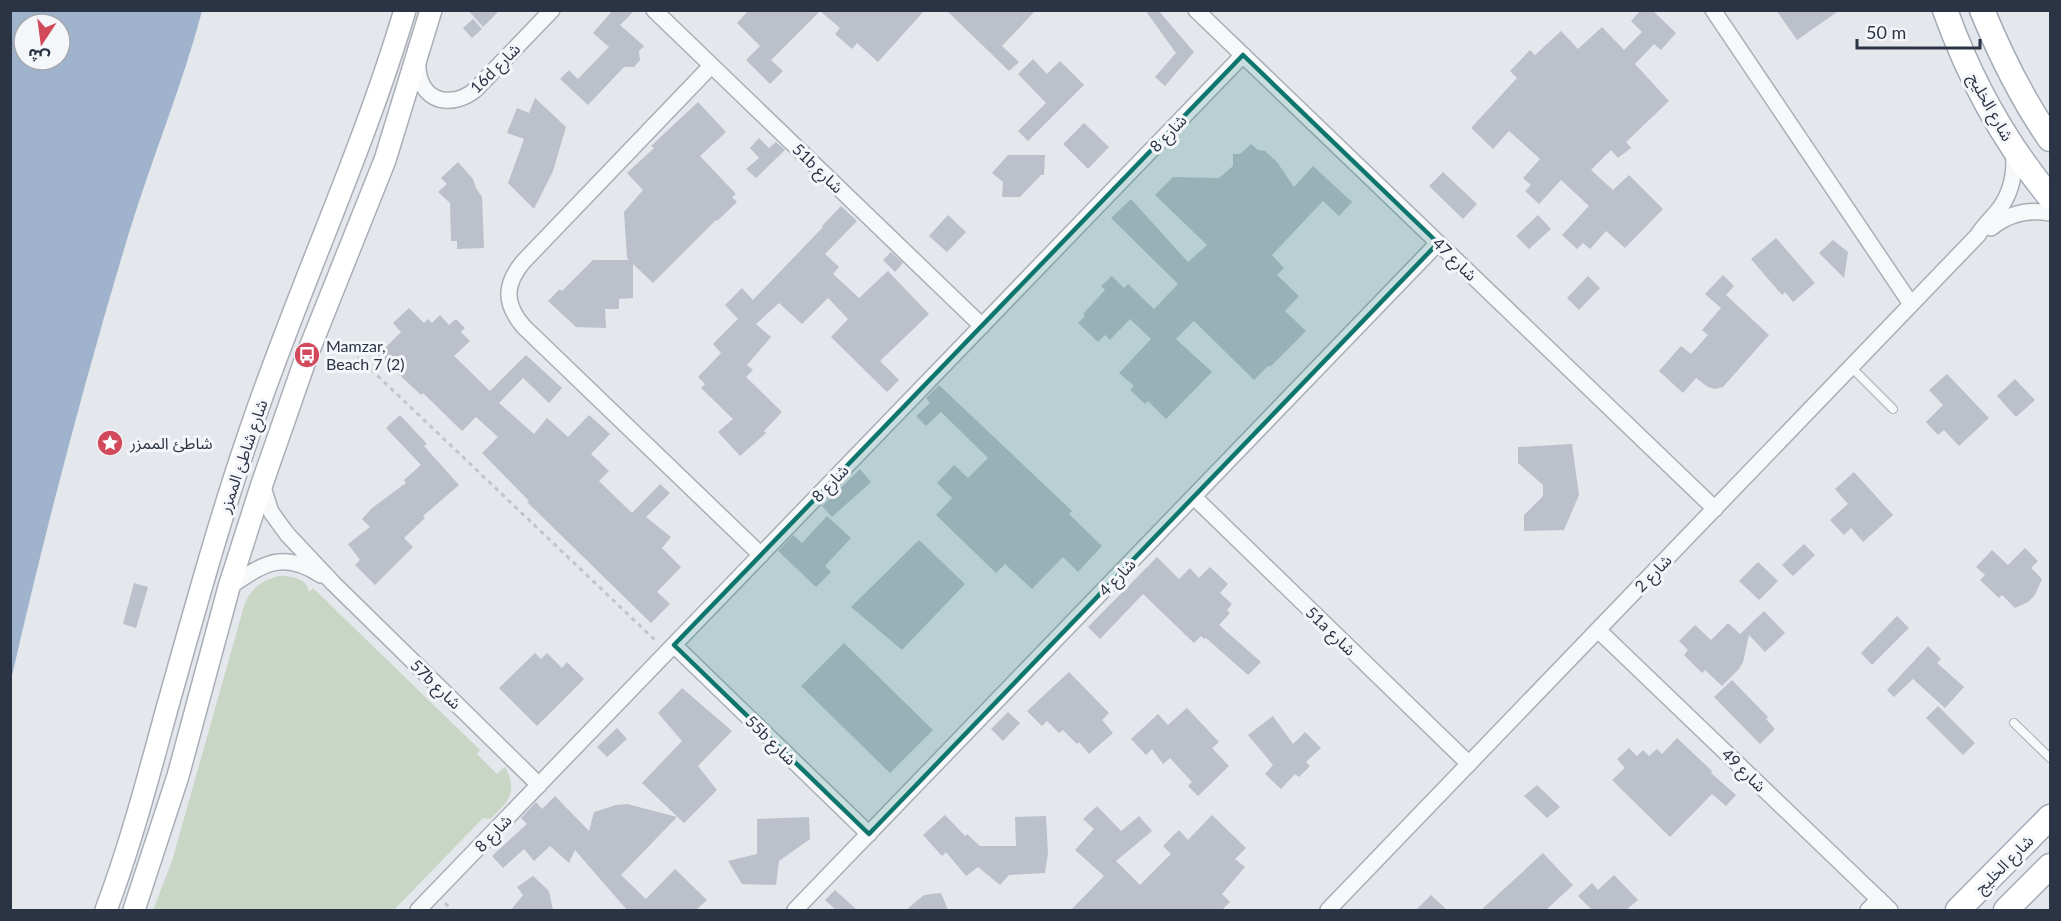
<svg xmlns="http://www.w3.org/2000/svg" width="2061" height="921" font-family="Lato,'Noto Sans Arabic',sans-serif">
	<rect width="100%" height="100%" fill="#e4e7ec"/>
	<path fill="#c9d6c5" d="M278,576C291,576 307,578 309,592L313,588L480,750L477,754L497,774L505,767C519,792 508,802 490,819L483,818L394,910H153L172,861L244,606C250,589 261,581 278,576Z"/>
	<path fill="#9fb4cc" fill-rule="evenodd" d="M11,10L202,11C182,87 151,160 128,236C84,382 45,531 11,680ZM24,24H60V60H24Z"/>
	<g fill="#bbc0ca">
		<path d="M468,10H500L483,27Z"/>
		<path d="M613,10H635L620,25L644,46L639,51L640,60L634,67H624L588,105L560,79L569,70L578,79L609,47L593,33Z"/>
		<path d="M749,10H925L878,62L857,43L852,49L835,34L840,28L820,11L771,60L783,71L770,84L746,60L760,46L737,23Z"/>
		<path d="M946,10H1036L1002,46L1019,62L1009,71Z"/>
		<path d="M1145,10H1158L1194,52L1165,86L1155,77L1176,53Z"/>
		<path d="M1641,10H1652L1676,33L1661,50L1654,44L1635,64L1669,101L1626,142L1631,148L1618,158L1611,150L1591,170L1613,190L1629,175L1663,209L1625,248L1606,231L1590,249L1583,243L1577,249L1562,235L1589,206L1561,180L1539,204L1525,191L1531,185L1523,178L1540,159L1509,131L1493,149L1471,128L1517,78L1510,71L1530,50L1535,55L1561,31L1578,49L1602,27L1624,50L1642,32L1631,21Z"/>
		<path d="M1776,10H1840L1797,40Z"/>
		<path d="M473,19L482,29L472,38L463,28Z"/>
		<path d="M1033,59L1047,74L1060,61L1084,85L1028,141L1018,131L1046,103L1018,74Z"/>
		<path d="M535,98L566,127L553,171L534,209L508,183L524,139L507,133L517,108L529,113Z"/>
		<path d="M698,102L726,132L700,156L736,194L732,197L737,202L717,221L716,220L653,283L633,264V298L619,299V309H605L606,328L576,327L548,301L560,289L562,291L593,260H629L627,258L624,212L643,190L627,173L654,148L651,146Z"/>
		<path d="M1084,123L1109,147L1088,169L1063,144Z"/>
		<path d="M759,138L769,148L776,142L785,150L756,178L746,169L759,158L750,148Z"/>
		<path d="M1251,144L1258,150L1265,151L1277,162L1294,187L1313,166L1352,202L1339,216L1323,201L1272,255L1284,268L1277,275L1299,296L1285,311L1306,331L1270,367L1268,366L1254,380L1194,321L1176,339L1212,372L1166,419L1148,401L1145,404L1130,390L1134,386L1119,373L1151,339L1130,319L1110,340L1105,335L1098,342L1078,323L1085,316L1083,314L1105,290L1101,286L1112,276L1124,288L1128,284L1154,309L1178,284L1111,218L1131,199L1188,262L1207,245L1155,195L1173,177L1219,178L1233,166V154H1240Z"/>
		<path d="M1008,155H1045L1044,175H1041L1020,197H1002L1003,182L992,173Z"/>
		<path d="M458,162L473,179L476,188L482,197L484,248L457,249V241H451L450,203L438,192L447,184L441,178Z"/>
		<path d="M1443,172L1477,204L1463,219L1429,186Z"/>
		<path d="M841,206L857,221L825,254L839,267L833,274L859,298L888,271L929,314L880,361L899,380L887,392L831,337L848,319L828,298L802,324L779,303L756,324L771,337L747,365L753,370L746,377L782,412L764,431L766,433L740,456L718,432L733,419L701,388L705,384L698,377L721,353L713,344L738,319L725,305L742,288L753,300L823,227L822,226Z"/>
		<path d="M948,215L966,232L947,252L929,236Z"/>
		<path d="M1538,215L1551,229L1529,249L1516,236Z"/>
		<path d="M1776,238L1815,283L1793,302L1785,292L1782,295L1751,259Z"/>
		<path d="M1833,240L1848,252L1844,278L1819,253Z"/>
		<path d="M891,252L903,263L895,272L883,260Z"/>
		<path d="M1723,275L1734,286L1726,295L1769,335L1723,387L1715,389L1708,387L1696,378L1683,393L1659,371L1681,346L1691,354L1708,335L1702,330L1721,308L1705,294Z"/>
		<path d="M1588,276L1600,288L1579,310L1567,298Z"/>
		<path d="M409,308L424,323L428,319L432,323L440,315L449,325L456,319L465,328L461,332L470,341L454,356L490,391L526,355L562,388L549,403L523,378L499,403L534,434L547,418L568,437L589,415L610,434L591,454L609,471L599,481L632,513L660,484L670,493L646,517L671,537L662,548L681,567L657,592L670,604L651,623L527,502L529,501L482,453L498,437L476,417L462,431L423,393L421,395L378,355L401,332L393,323Z"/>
		<path d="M1947,374L1989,418L1959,446L1944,430L1938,435L1926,422L1943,405L1929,390Z"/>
		<path d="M2015,379L2035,400L2016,417L1997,396Z"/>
		<path d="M939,385L1072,511L1069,514L1102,546L1078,572L1063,557L1032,589L1005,564L996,573L936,515L952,498L937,483L954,465L968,478L988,458L941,412L926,426L916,416L930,403L926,398Z"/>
		<path d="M400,415L427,444L424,446L459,485L423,516L425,518L404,538L413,547L375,585L355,565L360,560L348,544L370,527L362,519L372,508L406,483L404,480L421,465L386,428Z"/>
		<path d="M1572,444L1579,495L1564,530L1524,531V515L1543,496V485L1518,463V447Z"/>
		<path d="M860,469L871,482L832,517L822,506Z"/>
		<path d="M1854,472L1893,515L1863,542L1851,528L1844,535L1830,520L1848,504L1835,489Z"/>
		<path d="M827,516L851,538L825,566L831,572L816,587L778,551L793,535L802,543Z"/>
		<path d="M919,540L965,584L902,650L851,607Z"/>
		<path d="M1804,544L1815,555L1793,576L1782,565Z"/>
		<path d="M2025,548L2038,561L2031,568L2042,579L2035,595L2028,602L2015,608L2002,595L1999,598L1980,580L1985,575L1976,567L1992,550L2008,565Z"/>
		<path d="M1157,557L1179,579L1190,568L1199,578L1210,567L1228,584L1220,593L1232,604L1227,610L1230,613L1219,625L1261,662L1248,675L1206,638L1204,639L1201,636L1194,643L1143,594L1100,639L1088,627Z"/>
		<path d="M1758,562L1778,581L1759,600L1739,581Z"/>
		<path d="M134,583L148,587L136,628L123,624Z"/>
		<path d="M1764,611L1785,633L1765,652L1749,635L1743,662L1739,669L1722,686L1705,670L1702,673L1684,655L1688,650L1679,641L1695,625L1711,640L1728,623L1740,634Z"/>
		<path d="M1897,616L1909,628L1872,665L1861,653Z"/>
		<path d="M844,643L933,730L890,773L801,686Z"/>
		<path d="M1928,646L1941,659L1937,663L1964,687L1945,708L1913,679L1894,697L1887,690Z"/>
		<path d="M535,653L541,659L547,653L562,668L567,662L584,679L537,726L499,688Z"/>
		<path d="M1069,672L1109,713L1102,720L1113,733L1089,754L1079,742L1077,744L1063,730L1059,733L1047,721L1042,726L1027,711Z"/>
		<path d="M1732,680L1768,717L1766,719L1775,729L1760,744L1714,697Z"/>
		<path d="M682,688L732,731L698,766L717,790L684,823L642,783L682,741L658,713Z"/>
		<path d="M1938,706L1975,743L1963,755L1926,718Z"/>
		<path d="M1187,708L1219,742L1212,748L1229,766L1198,796L1188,786L1192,782L1170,758L1163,764L1152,749L1146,755L1131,739L1158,714L1168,725Z"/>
		<path d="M1008,712L1020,723L1003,741L991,729Z"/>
		<path d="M1273,716L1293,744L1305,732L1321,748L1306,762L1310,766L1299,777L1295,774L1281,789L1265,774L1273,765L1248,735Z"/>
		<path d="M617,728L627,739L607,757L597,747Z"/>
		<path d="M1677,738L1712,771L1711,773L1736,795L1726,806L1712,794L1670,837L1612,780L1625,768L1617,759L1629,748L1637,756L1643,750L1649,756L1657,749L1662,754Z"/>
		<path d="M1537,785L1560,807L1547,818L1524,796Z"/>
		<path d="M555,796L589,831L594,812L616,805L627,804L677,817L621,875L646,899L675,869L707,900L696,910H627L575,850L569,863L550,846L534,861L524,849L503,868L492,856L527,824L521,818L536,802L542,809Z"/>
		<path d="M1097,806L1121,831L1139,816L1152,831L1116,861L1140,885L1171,854L1163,846L1179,830L1188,840L1212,815L1246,848L1235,859L1245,867L1222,894L1230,902L1222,910H1071L1104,876L1075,850L1094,829L1083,819Z"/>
		<path d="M945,815L965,836L967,834L980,846H1016L1015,817L1046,816L1048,853L1045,873L1009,875L1000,885L978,867L966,876L946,852L942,856L923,835Z"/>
		<path d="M809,817L810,839L779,861L776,885L742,884L728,861L757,854V819Z"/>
		<path d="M1543,853L1573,885L1546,910H1481Z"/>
		<path d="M1614,875L1638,900L1626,910H1592L1578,896L1592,883L1598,890Z"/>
		<path d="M533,876L549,891L553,910H511L523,895L517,887Z"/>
		<path d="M835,890L857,910H836L825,900Z"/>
		<path d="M941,893L948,910H906L924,895Z"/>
		<path d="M1431,895L1447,910H1416Z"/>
	</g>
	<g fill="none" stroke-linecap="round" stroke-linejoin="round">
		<g stroke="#a9aeb7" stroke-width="10">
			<g id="lane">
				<path d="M1851,367L1893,409"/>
				<path d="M2014,723L2050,758"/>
			</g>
		</g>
		<g stroke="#a9aeb7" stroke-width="18">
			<g id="street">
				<path d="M654,10L982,326"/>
				<path d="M1196,10L1715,509"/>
				<path d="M1713,10L1911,304"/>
				<path d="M417,59C418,66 418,73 420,79C429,106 458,105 476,89L552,10"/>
				<path d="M711,66L523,262C504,285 504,304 524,327L761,555"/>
				<path d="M1991,228C2009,213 2028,209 2050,213"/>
				<path d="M262,484L271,512L287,534L333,583L539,785"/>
				<path d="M1194,497L1469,764"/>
				<path d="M229,587C262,565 282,549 321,575"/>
				<path d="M1598,630L1890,910"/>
				<path d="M674,645L869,834"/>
				<path d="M418,910L1243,55"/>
				<path d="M795,910L1438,243"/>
				<path d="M1328,910L1978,235C1983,226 1990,220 1996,213C2012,194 2016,172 2013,149"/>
				<path d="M1868,910L1879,899"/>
			</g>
		</g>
		<g stroke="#a9aeb7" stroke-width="24">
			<g id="secondary">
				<path d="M106,910C131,844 149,774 168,705C194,613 219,521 250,431C298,289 362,154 405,10"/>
				<path d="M134,910L178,776L229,587L262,484L307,355L385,160L431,10"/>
			</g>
		</g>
		<g stroke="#a3abb8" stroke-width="27">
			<g id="primary">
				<path d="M1945,10C1969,77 2005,143 2050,197"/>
				<path d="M1982,10C2001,56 2022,99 2050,139"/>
				<path d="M1958,910L2050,817"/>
				<path d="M2006,910L2050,866"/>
			</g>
		</g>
		<g stroke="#c2c5cb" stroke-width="3" stroke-dasharray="4.5 4.5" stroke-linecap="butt">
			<path d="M358,357L657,642"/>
			<path d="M445,903L452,910"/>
		</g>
		<use href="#lane" stroke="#f7f8fa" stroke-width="8"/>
		<use href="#street" stroke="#f7f8fa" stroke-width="15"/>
		<use href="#secondary" stroke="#fff" stroke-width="21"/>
		<use href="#primary" stroke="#fff" stroke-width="24"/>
	</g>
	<path fill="#0f766e" fill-opacity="0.2" stroke="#0f766e" stroke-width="4.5" stroke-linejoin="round" d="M1243,55L1438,243L869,834L674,645Z"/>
	<defs>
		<g id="bus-disc" transform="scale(1.35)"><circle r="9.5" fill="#d1495b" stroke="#f4f6f9"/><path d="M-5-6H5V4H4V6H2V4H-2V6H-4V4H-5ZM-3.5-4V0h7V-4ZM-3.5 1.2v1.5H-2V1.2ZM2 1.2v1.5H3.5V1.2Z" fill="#fff"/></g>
		<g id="sight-disc" transform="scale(1.35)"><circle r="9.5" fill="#d1495b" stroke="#f4f6f9"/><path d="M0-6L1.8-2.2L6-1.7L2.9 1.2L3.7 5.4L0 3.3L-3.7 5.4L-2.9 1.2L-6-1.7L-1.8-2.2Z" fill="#fff"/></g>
	</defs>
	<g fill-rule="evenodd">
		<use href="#bus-disc" x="307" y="355"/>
		<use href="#sight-disc" x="110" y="443"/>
	</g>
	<g text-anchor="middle" stroke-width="6" stroke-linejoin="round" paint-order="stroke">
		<g font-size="16" fill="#2b3445" stroke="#f4f6f9">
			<text transform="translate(495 68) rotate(-45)" y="6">16d شارع</text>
			<text transform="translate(1991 107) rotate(61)" y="6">شارع الخليج</text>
			<text transform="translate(1168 133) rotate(-46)" y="6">شارع 8</text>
			<text transform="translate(818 168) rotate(44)" y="6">51b شارع</text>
			<text transform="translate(1455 259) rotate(44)" y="6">شارع 47</text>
			<text transform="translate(243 456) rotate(-71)" y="6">شارع شاطئ الممزر</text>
			<text transform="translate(830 483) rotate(-46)" y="6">شارع 8</text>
			<text transform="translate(1653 573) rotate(-46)" y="6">شارع 2</text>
			<text transform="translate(1117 577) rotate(-46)" y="6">شارع 4</text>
			<text transform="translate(1331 631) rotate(44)" y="6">51a شارع</text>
			<text transform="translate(436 684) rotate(44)" y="6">57b شارع</text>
			<text transform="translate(771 740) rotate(44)" y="6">55b شارع</text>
			<text transform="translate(1744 770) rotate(44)" y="6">شارع 49</text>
			<text transform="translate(493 833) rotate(-46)" y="6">شارع 8</text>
			<text transform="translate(2004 864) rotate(-45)" y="6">شارع الخليج</text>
		</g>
		<g font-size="16" fill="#2b3445" stroke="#f4f6f9" text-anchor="start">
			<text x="326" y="352">Mamzar,<tspan x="326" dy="18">Beach 7 (2)</tspan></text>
			<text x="130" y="449">شاطئ الممزر</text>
		</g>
	</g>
	<rect width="2061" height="921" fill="none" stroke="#2b3445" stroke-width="24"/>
	<g transform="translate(42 42) rotate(193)"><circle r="28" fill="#f4f6f9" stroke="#a4a8b1" stroke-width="1.5"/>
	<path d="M0-4.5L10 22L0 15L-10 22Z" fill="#d1495b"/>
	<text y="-9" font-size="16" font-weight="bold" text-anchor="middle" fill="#2b3445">ش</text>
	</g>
	<path d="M1857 39v9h123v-9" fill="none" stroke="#2b3445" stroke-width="3"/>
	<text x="1866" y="39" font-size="18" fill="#2b3445" stroke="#f4f6f9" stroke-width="4.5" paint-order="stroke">50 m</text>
</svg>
